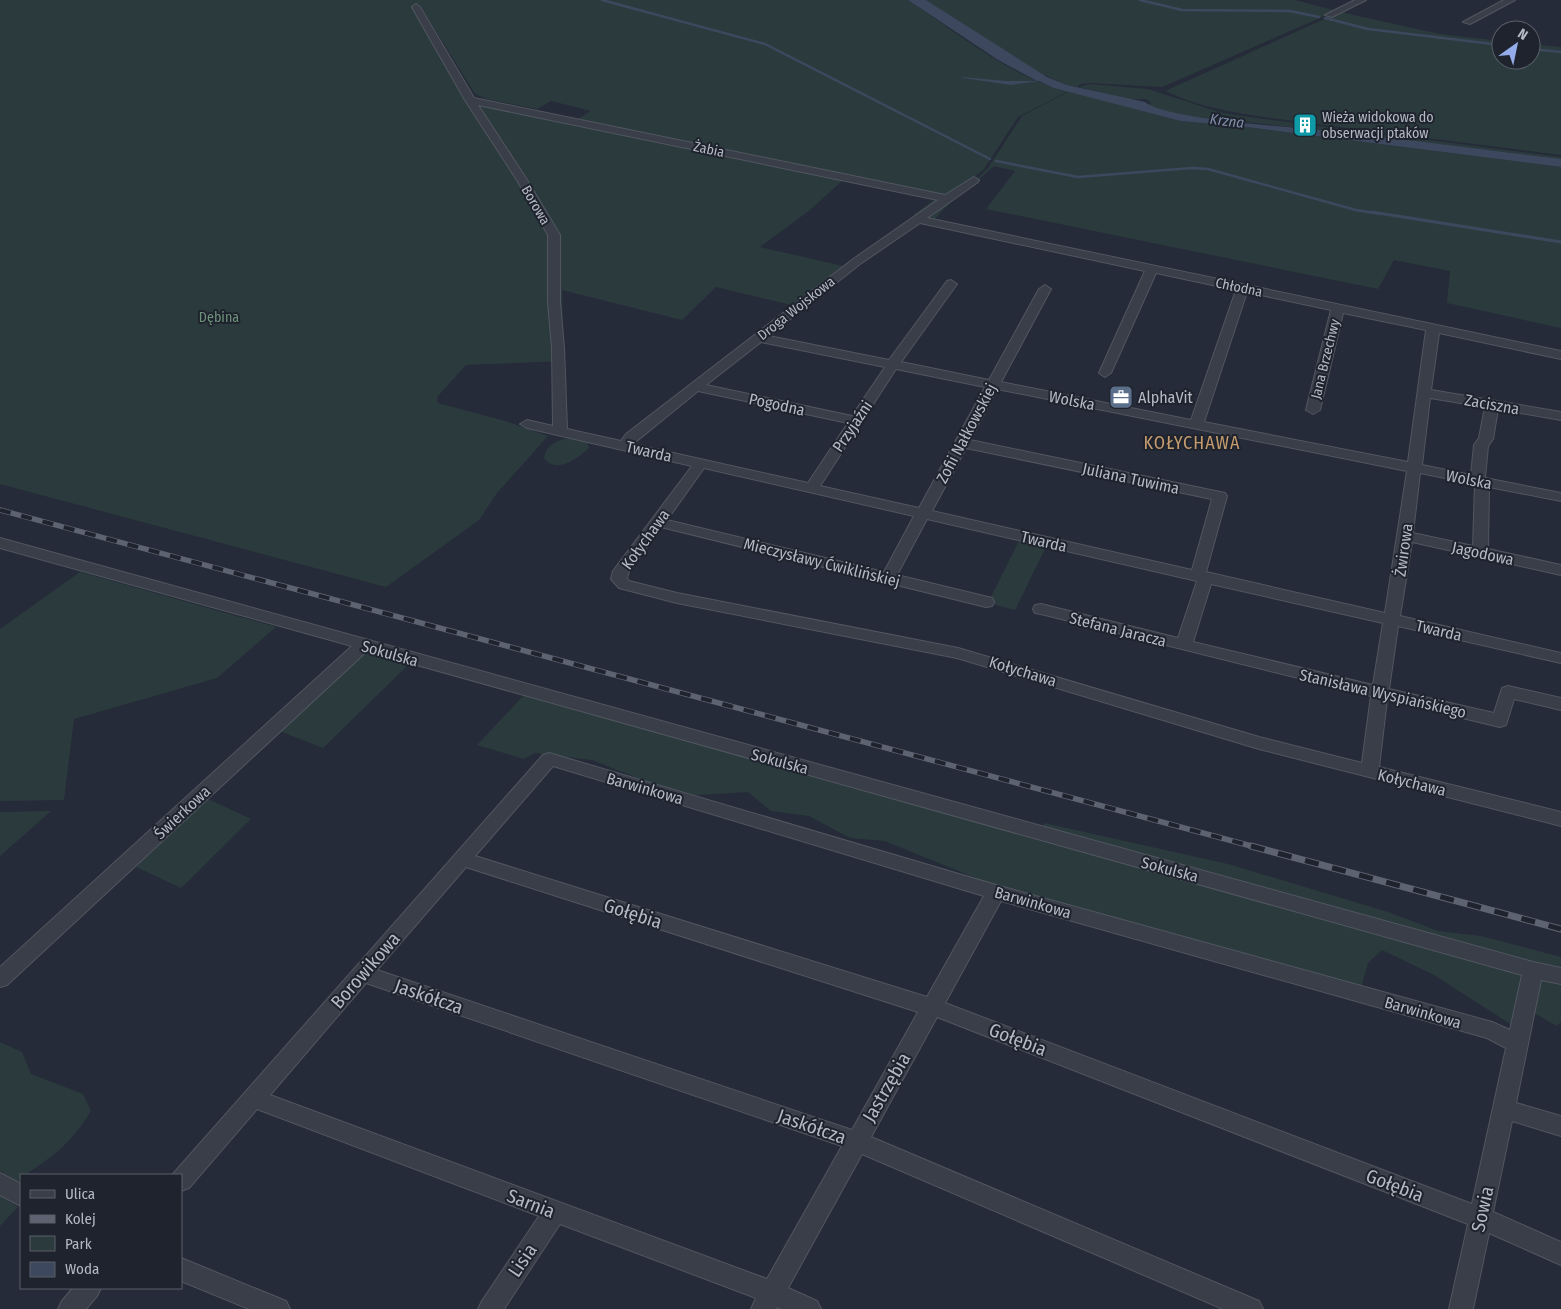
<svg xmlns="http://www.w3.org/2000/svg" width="1561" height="1309" font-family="'Fira Sans Condensed',sans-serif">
	<rect width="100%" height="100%" fill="#252b38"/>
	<g fill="#2b3b3d" fill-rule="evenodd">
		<path d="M0,0H908C956,32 1012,79 1069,91L1018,117L984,169L964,186L918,216L913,215L935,199L843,180L810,210L760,247L843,266L791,305L716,287L682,320L562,290L564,361L466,365L437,397L438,403L505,421L548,436L497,493L479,520L386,587L0,484ZM417,4L420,5L475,94L487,99L537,109L551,101L591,111L573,122L476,102Z"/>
		<path d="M926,0H1295L1333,10L1320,18L1162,87L1091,83L1081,84L1077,87L1067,85L1038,72Z"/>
		<path d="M1340,12L1440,34L1501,41V60H1531V44L1561,47V155L1331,126C1276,117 1218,116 1165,91Z"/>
		<path d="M1088,84L1148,89L1219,112L1241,116L1561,157V159L1341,132L1206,118L1181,115L1149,106L1151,102L1146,99H1128L1079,87Z"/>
		<path d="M1070,91L1181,121L1255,128L1561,167V328L1447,303L1450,271L1394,260L1378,289L986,209L1015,171L994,166C974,185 951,199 934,220L925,218L976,180L988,168L1022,116Z"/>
		<path d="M572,438L587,441L589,448C578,458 556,475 544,458C546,444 559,439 572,438Z"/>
		<path d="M1019,541L1046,547L1015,610L988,603Z"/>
		<path d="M80,572L276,627L217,678L74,719L64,800L0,801V629Z"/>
		<path d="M372,651L411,662L323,748L277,730L364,654Z"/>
		<path d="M526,693L991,822L1017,833L1044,842V823L1228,864L1388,912L1438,931L1481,936L1561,957V1022L1557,1026L1521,1006L1515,1027L1434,975L1382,950L1368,963L1361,988L1003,889L885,841L850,838L809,816L771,811L748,792L696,795L648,782L592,760L535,753L524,759L477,745Z"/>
		<path d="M206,798L251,819L181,888L136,867Z"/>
		<path d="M51,811L0,856V812Z"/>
		<path d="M0,1042L22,1052L31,1074L83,1094L91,1111C72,1142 55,1155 25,1175H21V1178L17,1181L0,1171Z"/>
		<path d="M0,1196L18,1207L0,1226Z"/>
	</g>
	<path fill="#3d485f" d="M908,0H926L1047,77L1067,85L1145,102C1165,120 1307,128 1343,132C1415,141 1488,150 1561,159V167L1255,128L1181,121L1054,88L1039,81L1011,85L963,78L961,77L1006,81H1037L998,60Z"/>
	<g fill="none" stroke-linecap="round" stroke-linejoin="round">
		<g stroke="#3d485f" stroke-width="2.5">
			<path d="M602,0L765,44L990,159"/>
			<path d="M1140,0L1182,10L1290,11L1319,17"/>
			<path d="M1325,18L1368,29L1501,45"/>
			<path d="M1531,49L1561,52"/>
			<path d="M996,161L1078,177L1192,168L1208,169L1356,210L1380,214"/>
		</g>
		<path stroke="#3d485f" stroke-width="3" d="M1372,212L1561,242"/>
		<g stroke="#515660" stroke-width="2">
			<g id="minor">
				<path d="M1355,0H1366L1332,17L1325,15Z"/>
				<path d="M1504,0H1515L1470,24L1463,22Z"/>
				<path d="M416,4L420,7L474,98L945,195L974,177L979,180L978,182L927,218L1561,351V359L1439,333L1431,390L1561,412V420L1498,409L1493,439L1488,446L1485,478L1561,493V501L1489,487L1488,549L1561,565V575L1412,542L1400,616L1561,653V663L1398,626L1389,689L1494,713L1502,688L1508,686L1561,698V710L1514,699L1506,725L1500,727L1387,700L1379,767L1561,812V826L1259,749L957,658L677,603L619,588L611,579L613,571L692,466L527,428L520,424L527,420L553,426L552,348L548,302V235L517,180L465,100L412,7ZM478,105L938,200L852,260L626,434L621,441L567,429L564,348L560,302V235L527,180ZM920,223L1145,271L1099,373L1105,377L1111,373L1156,273L1236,290L1191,420L1001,382L1051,289L1045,285L1039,289L989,380L901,362L957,284L951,280L947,281L889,360L769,336L860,264ZM1247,292L1331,310L1306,410L1313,414L1320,410L1343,313L1426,330L1408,462L1204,422ZM761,342L885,367L852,416L706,385ZM896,369L985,387L919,508L820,486ZM997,389L1407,471L1385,613L1206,572L1227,496L1225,493L970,440ZM698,391L848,423L808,483L633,444ZM1430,398L1485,407L1479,438L1474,445L1471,475L1422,465ZM966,448L1212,499L1192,570L932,511ZM704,468L914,516L884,572L667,520ZM1420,473L1475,484L1473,546L1413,533ZM927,519L1197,581L1178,638L1041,604L1035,605L1033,609L1035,613L1041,614L1371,696L1362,763L1259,737L958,648L677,593L629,581L627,578L629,572L661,527L986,607L992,606L994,602L992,598L897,575ZM1211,584L1383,623L1373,685L1193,642Z"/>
				<path d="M0,538L1533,962L1561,968V984L1541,980L1516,1103L1561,1116V1136L1512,1121L1493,1212L1561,1242V1265L1489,1233L1473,1309H1449L1468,1224L937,1017L871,1137L1259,1301L1263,1309H1223L862,1154L788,1288L817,1301L821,1309H781L777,1307L776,1309H751L756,1298L560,1224L504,1309H478L482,1301L539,1216L257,1109L189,1188L181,1191V1175H172L173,1174L543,755L549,753L996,885L1492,1022L1510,1030L1522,975L367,651L7,985L0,987V967L352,646L0,548ZM553,766L984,896L927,997L475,856ZM466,867L918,1012L852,1130L377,970ZM1001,901L1487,1038L1506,1048L1472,1204L945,1003ZM366,983L842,1146L767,1279L270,1095Z"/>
				<path d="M0,1173L21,1184V1206L0,1195Z"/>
				<path d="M181,1258L286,1301L290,1309H249L181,1281Z"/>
				<path d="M73,1288H101L97,1296L86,1309H58L62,1301Z"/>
			</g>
		</g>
		<use href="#minor" fill="#393e49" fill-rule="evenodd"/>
		<g stroke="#5d6371" stroke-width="5.5">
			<path id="rail-far1" d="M0,510L1255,847"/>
		</g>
		<g stroke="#5d6371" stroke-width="7">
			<path id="rail" d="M1251,846L1561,929"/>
		</g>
		<use href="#rail-far1" stroke="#1e232d" stroke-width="4" stroke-dasharray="11" stroke-linecap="butt"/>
		<use href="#rail" stroke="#1e232d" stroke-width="5" stroke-dasharray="14" stroke-linecap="butt"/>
	</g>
	<defs>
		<g id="building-square" transform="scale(1.25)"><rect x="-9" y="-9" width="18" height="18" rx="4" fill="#0f9aa8" stroke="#1e232d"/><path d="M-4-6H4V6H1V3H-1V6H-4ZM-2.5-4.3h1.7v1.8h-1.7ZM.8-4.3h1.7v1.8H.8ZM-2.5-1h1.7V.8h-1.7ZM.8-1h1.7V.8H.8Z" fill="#fff"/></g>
		<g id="office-square" transform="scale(1.25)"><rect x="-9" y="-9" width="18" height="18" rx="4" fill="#5c6f8a" stroke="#1e232d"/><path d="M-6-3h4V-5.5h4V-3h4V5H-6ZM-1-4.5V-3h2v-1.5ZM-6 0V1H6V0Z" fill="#fff"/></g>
	</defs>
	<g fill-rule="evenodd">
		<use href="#building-square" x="1305" y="125"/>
		<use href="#office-square" x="1121" y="397"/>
	</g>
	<g text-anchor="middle" stroke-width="4" stroke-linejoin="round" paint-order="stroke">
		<g font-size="14" fill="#b4b9c4" stroke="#1e232d" text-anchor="start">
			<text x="1322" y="122">Wieża widokowa do<tspan x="1322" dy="16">obserwacji ptaków</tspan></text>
		</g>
		<g font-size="14" fill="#b4b9c4" stroke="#1e232d">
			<text transform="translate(709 149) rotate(12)" y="5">Żabia</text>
			<text transform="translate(536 205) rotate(60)" y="5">Borowa</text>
			<text transform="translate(1239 287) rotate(12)" y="5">Chłodna</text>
			<text transform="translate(796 308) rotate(-38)" y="5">Droga Wojskowa</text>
			<text transform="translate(1325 359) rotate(-76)" y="5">Jana Brzechwy</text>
		</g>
		<g font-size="14" fill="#6e927a" stroke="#1e232d">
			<text x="219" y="322">Dębina</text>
		</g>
		<g font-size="15" font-style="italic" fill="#7f8da9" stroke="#1e232d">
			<text transform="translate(1227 121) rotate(7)" y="5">Krzna</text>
		</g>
		<g font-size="16" fill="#b4b9c4" stroke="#1e232d" text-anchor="start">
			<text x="1138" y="403">AlphaVit</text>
		</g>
		<g font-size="16" fill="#b4b9c4" stroke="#1e232d">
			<text transform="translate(1072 400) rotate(11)" y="6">Wolska</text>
			<text transform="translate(777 404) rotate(12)" y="6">Pogodna</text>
			<text transform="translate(1492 404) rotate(10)" y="6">Zaciszna</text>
			<text transform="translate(852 426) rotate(-56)" y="6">Przyjaźni</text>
			<text transform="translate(966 433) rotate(-62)" y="6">Zofii Nałkowskiej</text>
			<text transform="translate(649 451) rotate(13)" y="6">Twarda</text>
			<text transform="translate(1131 478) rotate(12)" y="6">Juliana Tuwima</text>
			<text transform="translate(1469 479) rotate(11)" y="6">Wolska</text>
			<text transform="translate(645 539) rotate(-54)" y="6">Kołychawa</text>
			<text transform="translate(1044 541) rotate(13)" y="6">Twarda</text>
			<text transform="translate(1403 550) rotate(-82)" y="6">Żwirowa</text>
			<text transform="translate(1483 553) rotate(12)" y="6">Jagodowa</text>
			<text transform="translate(822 562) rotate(14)" y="6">Mieczysławy Ćwiklińskiej</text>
			<text transform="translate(1118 629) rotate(14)" y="6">Stefana Jaracza</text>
			<text transform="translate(1439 630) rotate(13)" y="6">Twarda</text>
			<text transform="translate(390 653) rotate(16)" y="6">Sokulska</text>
			<text transform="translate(1023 671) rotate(17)" y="6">Kołychawa</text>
			<text transform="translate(1383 693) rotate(13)" y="6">Stanisława Wyspiańskiego</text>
			<text transform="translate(780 761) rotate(15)" y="6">Sokulska</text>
			<text transform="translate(1412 782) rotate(14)" y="6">Kołychawa</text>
			<text transform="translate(645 788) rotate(16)" y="6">Barwinkowa</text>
			<text transform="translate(182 812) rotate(-43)" y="6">Świerkowa</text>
			<text transform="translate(1170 869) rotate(15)" y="6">Sokulska</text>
			<text transform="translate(1033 902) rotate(16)" y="6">Barwinkowa</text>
			<text transform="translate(1423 1012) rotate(16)" y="6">Barwinkowa</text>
		</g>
		<g font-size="18" letter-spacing="1" fill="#c69c6e" stroke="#1e232d">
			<text x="1192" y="449">KOŁYCHAWA</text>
		</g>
		<g font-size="19" fill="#b4b9c4" stroke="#1e232d">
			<text transform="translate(633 913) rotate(18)" y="7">Gołębia</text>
			<text transform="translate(365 970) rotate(-49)" y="7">Borowikowa</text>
			<text transform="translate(429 996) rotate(19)" y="7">Jaskółcza</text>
			<text transform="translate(1018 1039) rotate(21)" y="7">Gołębia</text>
			<text transform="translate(886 1087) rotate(-60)" y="7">Jastrzębia</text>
			<text transform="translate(812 1126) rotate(19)" y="7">Jaskółcza</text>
			<text transform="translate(1395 1185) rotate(21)" y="7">Gołębia</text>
			<text transform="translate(531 1203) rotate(21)" y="7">Sarnia</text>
			<text transform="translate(1482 1209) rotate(-78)" y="7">Sowia</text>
			<text transform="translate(522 1260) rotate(-56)" y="7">Lisia</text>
		</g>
	</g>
	<rect x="20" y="1174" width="162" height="115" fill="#1e232d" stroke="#5a5f69"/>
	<rect x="30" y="1190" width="25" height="8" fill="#393e49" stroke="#5a5f69"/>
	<text x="65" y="1199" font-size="15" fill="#b4b9c4">Ulica</text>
	<rect x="30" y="1215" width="25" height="8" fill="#5d6371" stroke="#5a5f69"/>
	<text x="65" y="1224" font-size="15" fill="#b4b9c4">Kolej</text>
	<rect x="30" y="1236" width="25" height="15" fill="#2b3b3d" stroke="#5a5f69"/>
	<text x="65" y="1249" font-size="15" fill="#b4b9c4">Park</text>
	<rect x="30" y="1262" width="25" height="15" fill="#3d485f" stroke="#5a5f69"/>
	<text x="65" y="1274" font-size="15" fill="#b4b9c4">Woda</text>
	<g transform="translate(1516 45) rotate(33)"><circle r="24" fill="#1e232d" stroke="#5a5f69"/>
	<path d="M0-4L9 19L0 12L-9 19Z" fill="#94acea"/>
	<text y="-8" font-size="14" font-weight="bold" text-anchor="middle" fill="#b4b9c4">N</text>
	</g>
</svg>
